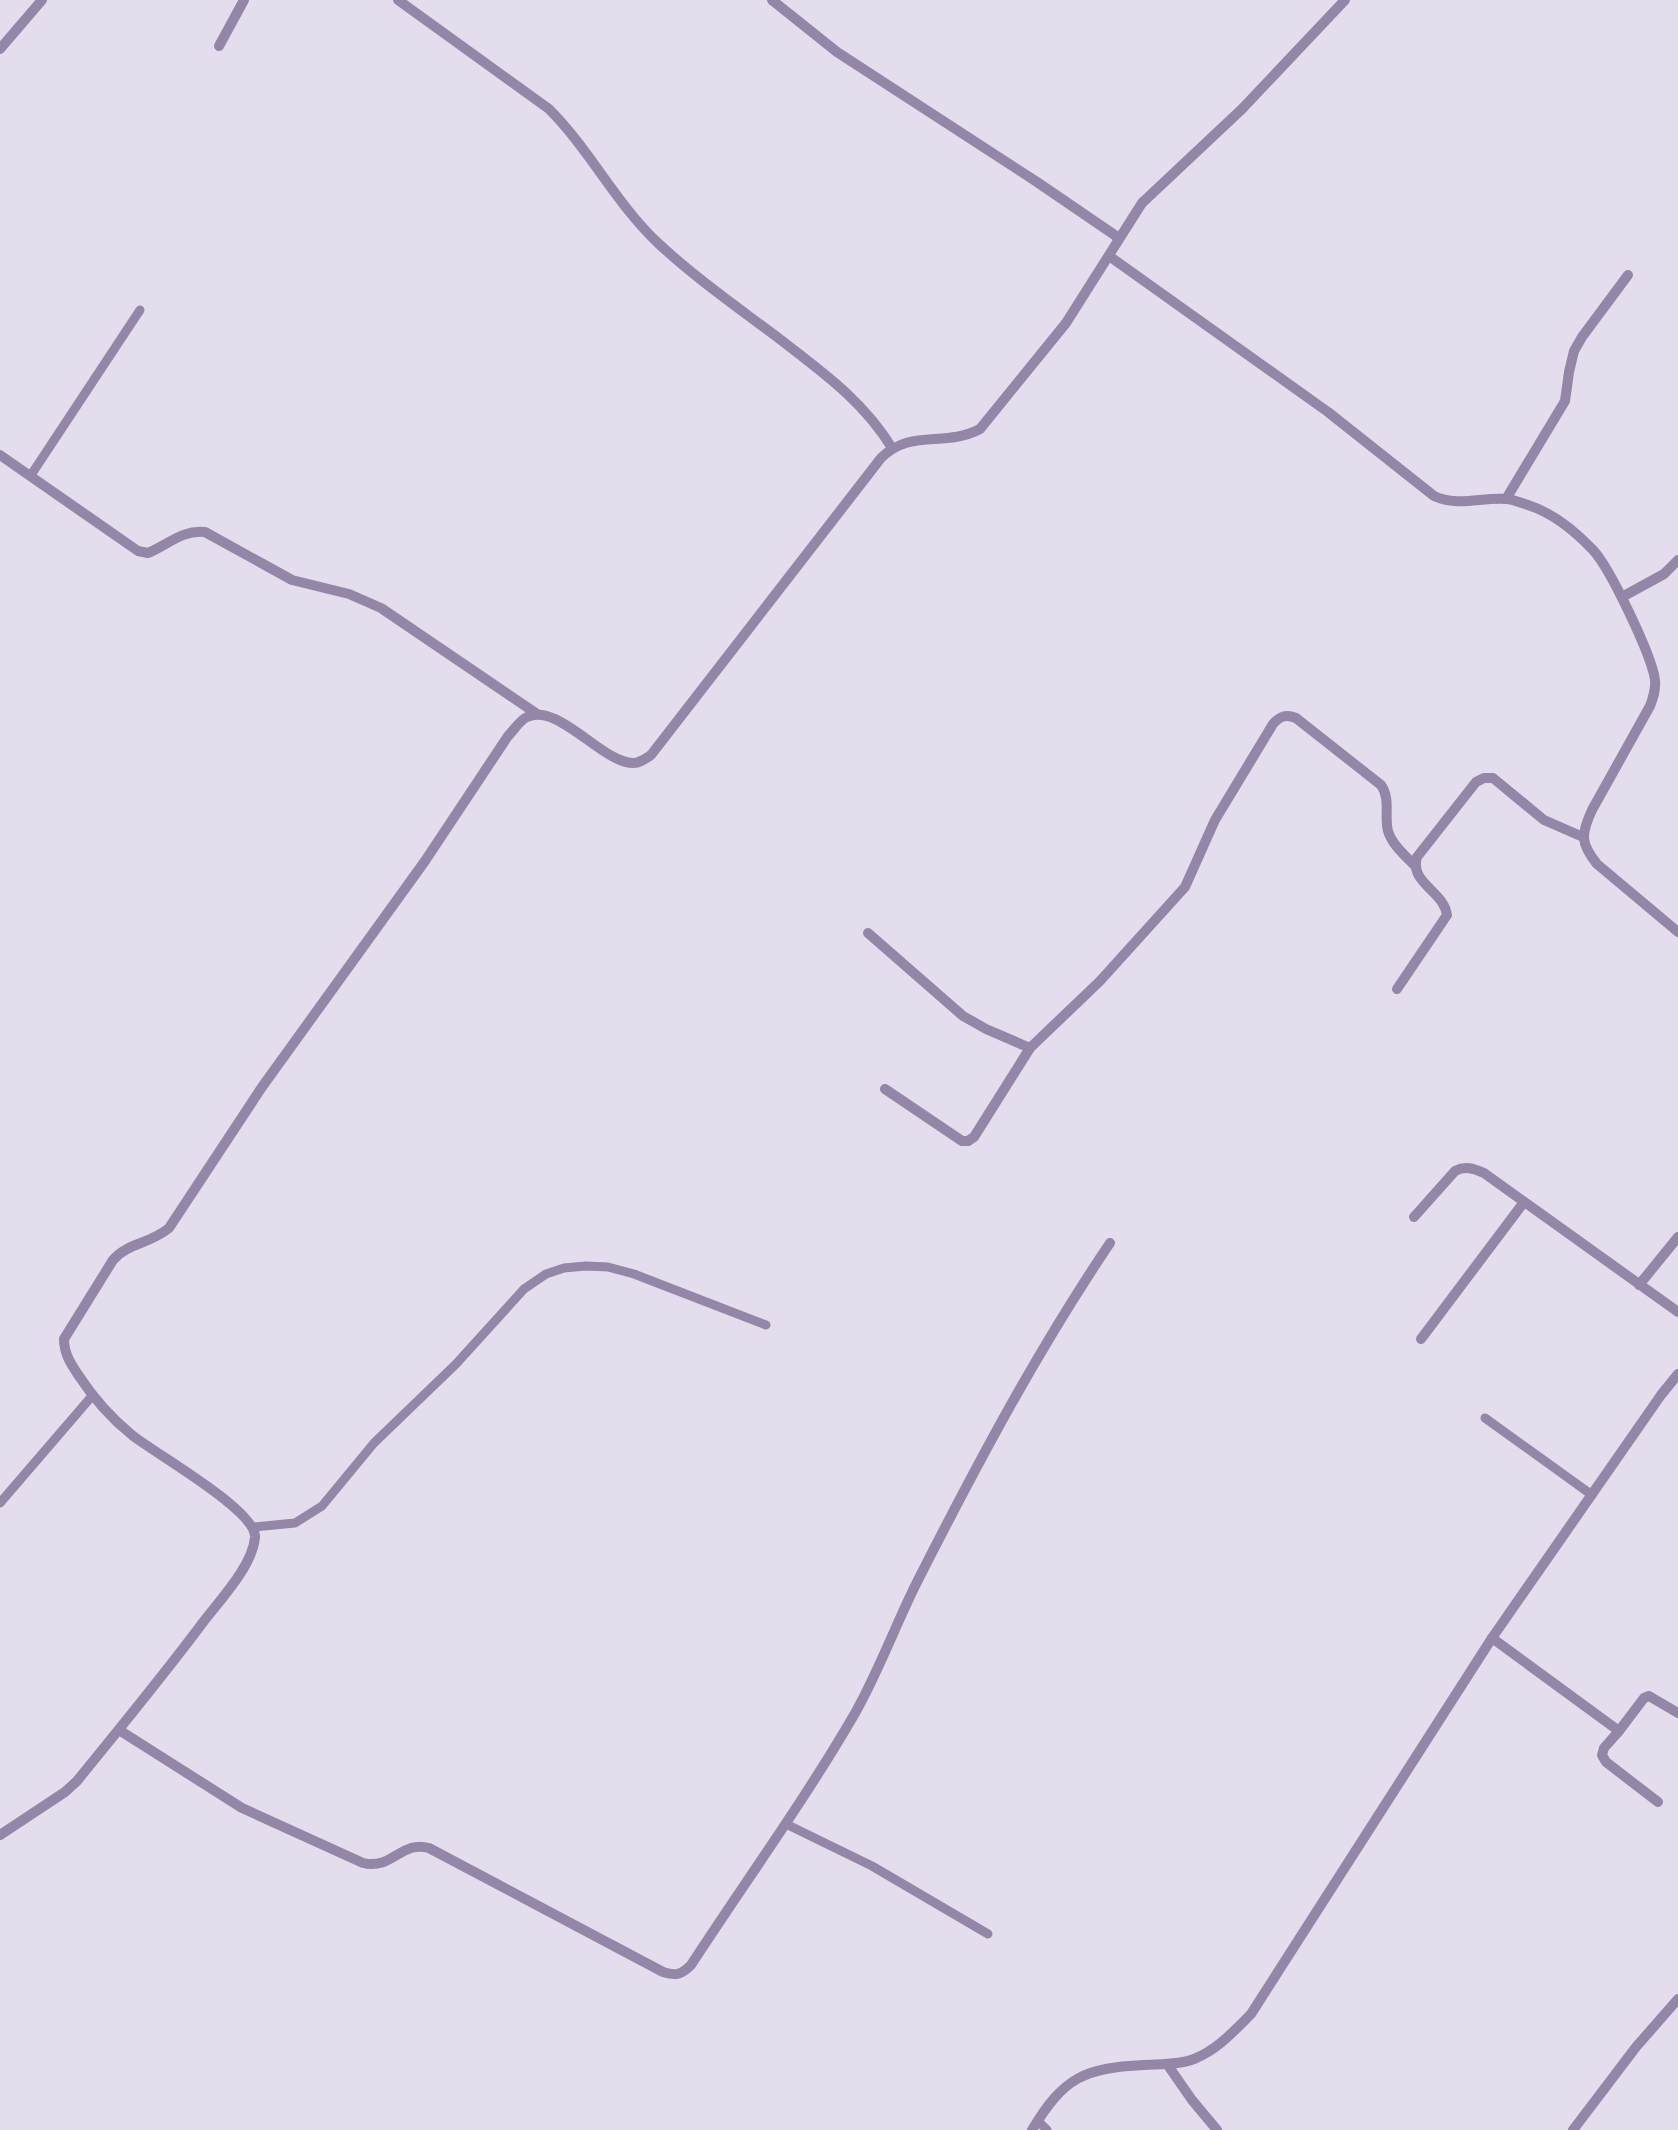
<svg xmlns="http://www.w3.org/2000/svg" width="1678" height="2130" font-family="Signika,sans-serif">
	<rect width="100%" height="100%" fill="#e4ddee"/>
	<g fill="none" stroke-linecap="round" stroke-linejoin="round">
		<g stroke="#9486a7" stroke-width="9">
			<path d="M31,475L140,310"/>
			<path d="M1485,1418L1592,1495"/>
			<path d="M0,1503L92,1396"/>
			<path d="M253,1527L295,1523L322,1506L374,1443L456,1364L524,1289L546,1274L564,1268L586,1266L608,1267L634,1274L766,1325"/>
			<path d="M786,1824L872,1866L988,1934"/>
			<path d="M1038,2121L1047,2130"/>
		</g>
		<g stroke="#9486a7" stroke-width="10">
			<path d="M398,0L549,109C590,150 616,204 659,244C700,282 746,313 790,347C829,377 866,405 892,448"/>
			<path d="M772,0L837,52L1037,182L1119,238"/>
			<path d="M219,46L244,0"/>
			<path d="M0,49L42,0"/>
			<path d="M1109,256L1328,412L1434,496C1458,507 1481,497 1506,499C1512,499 1521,503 1528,505C1553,513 1575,531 1593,550C1610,568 1652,656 1655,680C1656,690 1653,698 1650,706L1592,810C1581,834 1580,843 1597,864L1678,932"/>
			<path d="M0,455L138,551L148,553C168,545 181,530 205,532L292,580L349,594L381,608L537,714"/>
			<path d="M1506,499L1565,401L1569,372L1574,351L1582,337L1628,275"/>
			<path d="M1622,597L1664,574L1678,560"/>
			<path d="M868,933L963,1016L986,1029L1030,1048"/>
			<path d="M1397,989L1447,915C1444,891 1409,883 1417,857L1476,782L1484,778H1493L1544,820L1583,837"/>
			<path d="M885,1089L962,1141H968L974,1137L1030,1048L1100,981L1185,887L1215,820L1273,724C1280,716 1286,714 1296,718L1381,785C1391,799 1384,816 1388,831C1392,845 1406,856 1415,866"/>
			<path d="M1414,1217L1455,1171C1465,1166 1473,1168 1484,1173L1678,1312"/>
			<path d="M1639,1285L1678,1237"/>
			<path d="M1421,1339L1524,1202"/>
			<path d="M1492,1638L1619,1731L1644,1698L1649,1696L1678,1713"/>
			<path d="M119,1730L242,1808L363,1863C393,1870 401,1840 429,1848L663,1972C676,1976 681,1975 691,1965C745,1882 804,1801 854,1715C878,1673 895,1626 917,1582C976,1466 1037,1351 1110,1243"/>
			<path d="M1619,1731L1604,1748L1602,1755L1606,1762L1658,1802"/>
			<path d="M0,1835L65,1792L77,1781C120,1728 163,1676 204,1621C221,1599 253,1565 255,1537C256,1510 154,1453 132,1435C111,1418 94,1399 79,1376C71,1364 64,1354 64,1339L113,1260C127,1243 150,1244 169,1228L262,1087L425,861L508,736C514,730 520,720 527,717C558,702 602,763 633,763C640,763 645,759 651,755L881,458C912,428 944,448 980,429L1066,323L1142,203L1242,109L1345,0"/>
			<path d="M1167,2064L1192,2100L1217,2130"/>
			<path d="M1032,2130C1064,2077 1084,2068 1144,2065C1160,2064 1179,2065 1194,2059C1217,2050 1234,2031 1251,2014L1492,1638L1661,1395L1678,1374"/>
			<path d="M1573,2130L1636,2047L1678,1999"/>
		</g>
	</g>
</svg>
